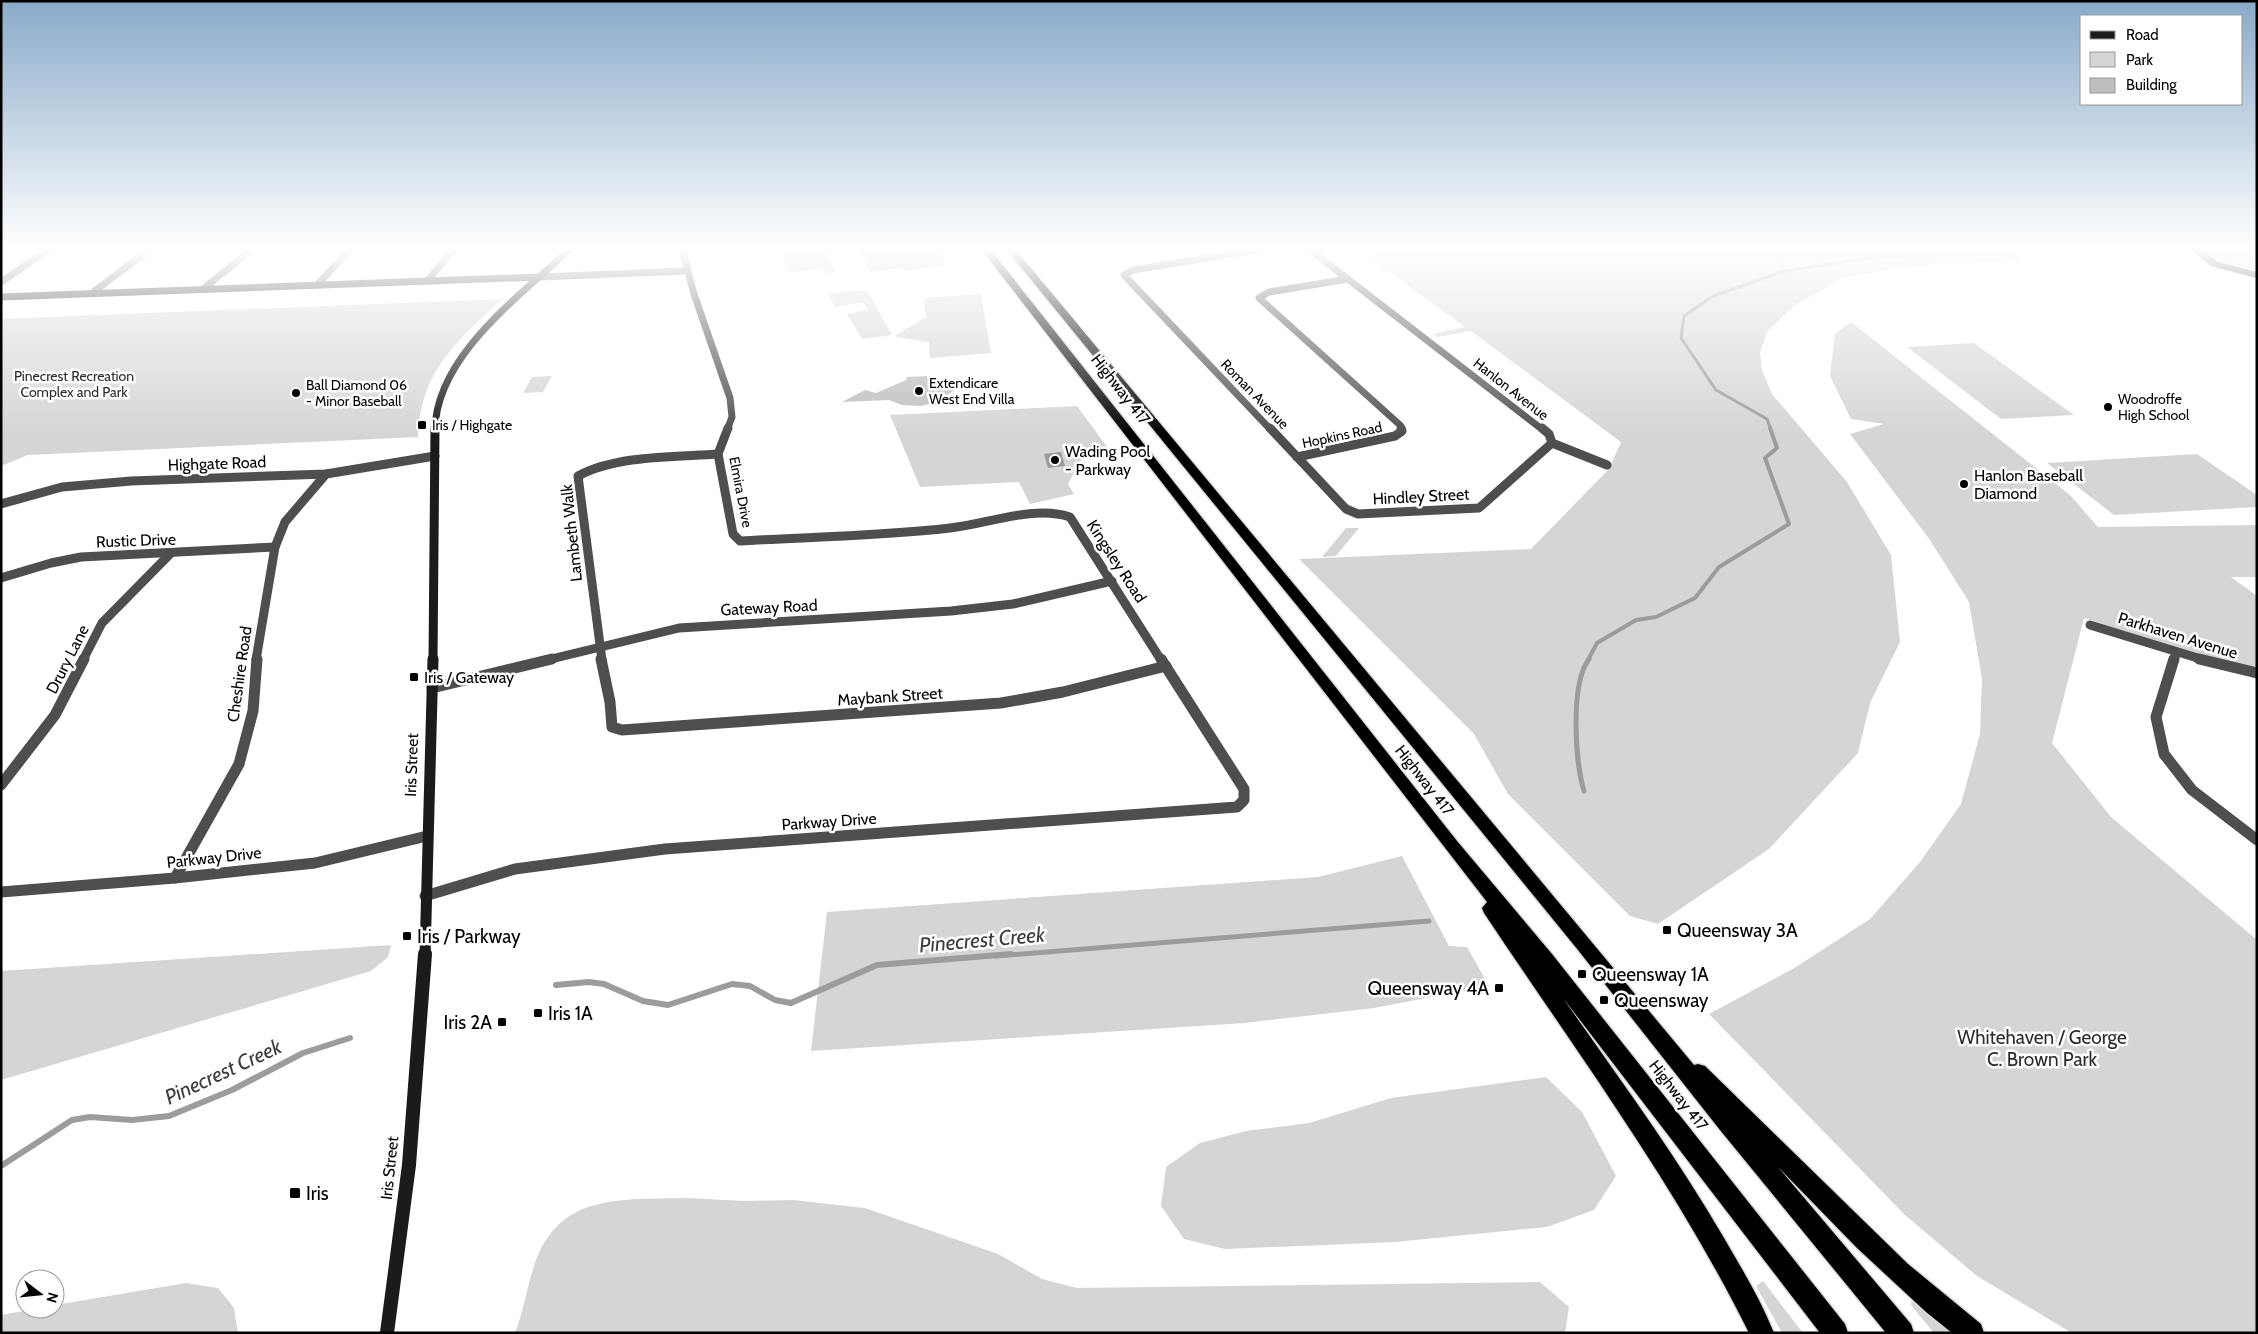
<svg xmlns="http://www.w3.org/2000/svg" width="2258" height="1334" font-family="Cabin,sans-serif">
	<rect width="100%" height="100%" fill="#fff"/>
	<g fill="#d5d5d5">
		<path d="M1404,249H2006L2022,260L1910,266L1846,277L1797,304L1768,330L1760,352L1762,370L1772,394L1847,482L1891,555L1900,642L1870,703L1858,753L1769,849L1658,924L1630,916L1508,794L1474,734L1299,559L1531,549L1609,469L1621,442L1471,331L1438,337L1433,334L1465,327L1368,256Z"/>
		<path d="M2188,249H2257V273C2245,270 2233,268 2221,264C2209,259 2202,251 2188,249Z"/>
		<path d="M867,290L892,335L862,339L847,314L868,310L863,302L835,307L827,293Z"/>
		<path d="M981,294L991,353L930,358L929,342L896,337V335L926,317L924,298Z"/>
		<path d="M502,299C457,341 420,371 418,437L28,455L1,466V319Z"/>
		<path d="M1851,322L2070,495L2098,527L2257,525V577H2231L2257,596V667L2204,657L2084,618L2052,743L2111,817L2257,940V1333H2072L1977,1276L1905,1215L1709,1014L1796,967L1870,919L1920,862L1961,804L1980,734L1982,679L1969,602L1930,540L1850,434L1884,424L1851,419L1830,376L1835,334Z"/>
		<path d="M1974,343L2074,415L2001,419L1907,347Z"/>
		<path d="M552,376L543,392L523,393L532,377Z"/>
		<path d="M1077,406L1107,447H1088L1068,484L1074,494L1030,504L1019,482L920,487L890,415Z"/>
		<path d="M2197,454L2257,495V507L2114,515L2047,463Z"/>
		<path d="M1346,528H1359L1336,556L1322,557Z"/>
		<path d="M1402,856L1449,946L1467,947L1489,986L1374,1008L1245,1023L811,1051L827,912L1318,877Z"/>
		<path d="M391,945L388,957L371,971L1,1080V971Z"/>
		<path d="M1546,1077L1582,1112L1616,1176L1594,1210L1547,1227L1395,1242L1225,1249L1184,1239L1161,1206L1166,1167L1200,1143L1246,1131L1309,1123L1391,1098Z"/>
		<path d="M685,1198L745,1201L793,1200L865,1208L998,1254L1042,1279L1077,1288L1540,1282L1569,1307L1565,1333H515C524,1310 527,1286 535,1263C560,1192 623,1200 685,1198Z"/>
		<path d="M1763,1281L1803,1333H1782L1756,1286Z"/>
		<path d="M186,1283L218,1288L234,1308L238,1333H1V1315L35,1309H55V1305Z"/>
		<path d="M1912,1296L1954,1333H1934L1911,1305Z"/>
	</g>
	<path fill="#9c9c9c" d="M1061,452L1065,466L1048,468L1044,454Z"/>
	<g fill="none" stroke-linecap="round" stroke-linejoin="round">
		<path stroke="#9c9c9c" stroke-width="3" d="M1771,430L1767,419L1716,390L1681,338L1684,316L1713,296L1785,271L1876,257L1981,253"/>
		<path stroke="#9c9c9c" stroke-width="4" d="M1588,660L1597,643L1636,620L1656,617L1695,598L1719,567L1789,524L1765,458L1777,448L1770,428"/>
		<g stroke="#9c9c9c" stroke-width="5">
			<path d="M1584,791C1575,761 1570,684 1589,659"/>
			<path d="M996,956L1429,921"/>
		</g>
		<g stroke="#9c9c9c" stroke-width="6">
			<path d="M556,985L589,982L604,984L643,1001L668,1005L732,984L750,986L775,1000L791,1003L877,965L1011,954"/>
			<path d="M1,1166L72,1120L90,1117L132,1120L169,1116L232,1090L303,1053L350,1038"/>
		</g>
	</g>
	<g fill="#bebebe">
		<path d="M818,249H825L836,272L824,273L821,268L789,273L781,255Z"/>
		<path d="M874,249H937L947,265L906,271L903,267L871,272L859,252Z"/>
		<path d="M927,376V378L955,390L942,398L932,394V403L921,406L902,405L889,400L842,402L865,390L876,393L906,380L907,377Z"/>
	</g>
	<g fill="none" stroke-linecap="round" stroke-linejoin="round">
		<g stroke="#dbdbdb" stroke-width="3">
			<g id="highway">
				<path d="M981,249H990L1457,841L1552,954L1845,1324L1848,1333H1820L1563,998C1618,1077 1676,1155 1724,1238C1742,1269 1761,1300 1774,1333H1749C1675,1184 1576,1051 1484,913L1482,908L1487,902Z"/>
				<path d="M1006,249H1015L1694,1065L1698,1064L1705,1066L1908,1264L1981,1324L1984,1333H1952L1926,1312L1857,1248L1778,1167L1911,1324L1914,1333H1886L1720,1130L1578,950Z"/>
				<path d="M2190,249H2200L2218,262L2257,272V278L2211,266Z"/>
			</g>
		</g>
		<g stroke="#4e4e4e" stroke-width="7">
			<path d="M682,249L694,294L730,398L732,417L727,430"/>
			<path d="M1261,249L1133,270L1124,275L1271,430"/>
			<path d="M1309,249L1543,430"/>
			<path d="M539,277L687,271"/>
			<path d="M1348,279L1269,292L1259,298L1400,425L1402,430"/>
			<path d="M427,281L454,249"/>
			<path d="M1,282L49,249"/>
			<path d="M318,284L350,249"/>
			<path d="M203,289L252,249"/>
			<path d="M92,293L150,249"/>
		</g>
		<g stroke="#4e4e4e" stroke-width="9">
			<path d="M728,428L718,454L733,534L740,541C810,537 880,536 950,528C988,524 1032,505 1070,517L1161,660"/>
			<path d="M1270,428L1346,509L1358,514L1479,508L1552,443"/>
			<path d="M1542,428L1549,434L1552,443L1607,465"/>
			<path d="M1297,457L1395,436L1402,431L1401,428"/>
			<path d="M1,504L62,487L131,481L326,474L435,456"/>
			<path d="M1,578L51,563L81,557L275,547"/>
			<path d="M2090,625L2204,660"/>
			<path d="M83,660L102,623L170,554"/>
			<path d="M256,660L275,547L285,522L326,474"/>
			<path d="M547,660L679,628L951,611L1013,604L1112,581"/>
			<path d="M602,660L578,476C616,455 676,457 718,454"/>
			<path d="M2174,660L2176,653"/>
		</g>
		<g stroke="#4e4e4e" stroke-width="11">
			<path d="M601,659L610,702L612,727L622,730L1001,703L1063,692L1166,666"/>
			<path d="M2174,659L2156,717L2164,754L2192,790L2257,840"/>
			<path d="M2199,659L2257,673"/>
			<path d="M432,688L552,659"/>
			<path d="M1,785L55,715L84,659"/>
			<path d="M175,878L239,764L253,711L257,659"/>
			<path d="M1,892L175,878L315,863L427,836"/>
			<path d="M425,896L515,869L665,849L1237,807L1244,800V789L1161,659"/>
		</g>
		<g stroke="#1b1b1b" stroke-width="7">
			<path d="M1,297L539,277"/>
			<path d="M435,430C436,356 520,296 570,249"/>
		</g>
		<path stroke="#1b1b1b" stroke-width="9" d="M433,660L435,428"/>
		<path stroke="#1b1b1b" stroke-width="11" d="M425,956L433,659"/>
		<path stroke="#1b1b1b" stroke-width="14" d="M387,1333L409,1165L425,954"/>
		<use href="#highway" fill="#000" fill-rule="evenodd"/>
	</g>
	<linearGradient id="sky" x2="0" y2="1"><stop stop-color="#89aaca"/><stop offset="0.57" stop-color="#fff"/><stop offset="1" stop-color="#fff" stop-opacity="0"/></linearGradient>
	<rect width="2258" height="436" fill="url(#sky)"/>
	<g fill="#000" stroke="#fff" stroke-width="2">
		<circle cx="919" cy="391" r="5"/>
		<circle cx="296" cy="393" r="5"/>
		<circle cx="2108" cy="407" r="5"/>
		<rect x="417" y="420" width="10" height="10" rx="2.5"/>
		<circle cx="1055" cy="460" r="5"/>
		<circle cx="1964" cy="484" r="5"/>
		<rect x="409" y="672" width="10" height="10" rx="2.5"/>
		<rect x="1662" y="925" width="10" height="10" rx="2.5"/>
		<rect x="402" y="931" width="10" height="10" rx="2.5"/>
		<rect x="1577" y="969" width="10" height="10" rx="2.5"/>
		<rect x="1494" y="983" width="10" height="10" rx="2.5"/>
		<rect x="1599" y="995" width="10" height="10" rx="2.5"/>
		<rect x="533" y="1008" width="10" height="10" rx="2.5"/>
		<rect x="497" y="1017" width="10" height="10" rx="2.5"/>
		<rect x="289" y="1187" width="12" height="12" rx="2.5"/>
	</g>
	<g text-anchor="middle" stroke-width="5" stroke-linejoin="round" paint-order="stroke">
		<g font-size="14" fill="#2c2c2c" stroke="#fff">
			<text x="74" y="381">Pinecrest Recreation<tspan x="74" dy="16">Complex and Park</tspan></text>
		</g>
		<g font-size="14" fill="#000" stroke="#fff" text-anchor="start">
			<text x="929" y="388">Extendicare<tspan x="929" dy="16">West End Villa</tspan></text>
			<text x="306" y="390">Ball Diamond 06<tspan x="306" dy="16">- Minor Baseball</tspan></text>
			<text x="2118" y="404">Woodroffe<tspan x="2118" dy="16">High School</tspan></text>
			<text x="432" y="430">Iris / Highgate</text>
		</g>
		<g font-size="14" fill="#000" stroke="#fff">
			<text transform="translate(1511 389) rotate(38)" y="5">Hanlon Avenue</text>
			<text transform="translate(1255 394) rotate(46)" y="5">Roman Avenue</text>
			<text transform="translate(1342 435) rotate(-12)" y="5">Hopkins Road</text>
			<text transform="translate(741 492) rotate(79)" y="5">Elmira Drive</text>
		</g>
		<g font-size="16" fill="#000" stroke="#fff">
			<text transform="translate(1121 389) rotate(52)" y="6">Highway 417</text>
			<text transform="translate(217 463) rotate(-2)" y="6">Highgate Road</text>
			<text transform="translate(1421 496) rotate(-3)" y="6">Hindley Street</text>
			<text transform="translate(571 533) rotate(-96)" y="6">Lambeth Walk</text>
			<text transform="translate(136 540) rotate(-2)" y="6">Rustic Drive</text>
			<text transform="translate(1117 561) rotate(57)" y="6">Kingsley Road</text>
			<text transform="translate(769 607) rotate(-3)" y="6">Gateway Road</text>
			<text transform="translate(2178 635) rotate(17)" y="6">Parkhaven Avenue</text>
			<text transform="translate(67 659) rotate(-63)" y="6">Drury Lane</text>
			<text transform="translate(239 674) rotate(-82)" y="6">Cheshire Road</text>
			<text transform="translate(890 696) rotate(-4)" y="6">Maybank Street</text>
			<text transform="translate(411 765) rotate(-88)" y="6">Iris Street</text>
			<text transform="translate(1425 780) rotate(52)" y="6">Highway 417</text>
			<text transform="translate(829 821) rotate(-4)" y="6">Parkway Drive</text>
			<text transform="translate(214 857) rotate(-6)" y="6">Parkway Drive</text>
			<text transform="translate(1679 1095) rotate(52)" y="6">Highway 417</text>
			<text transform="translate(389 1168) rotate(-84)" y="6">Iris Street</text>
		</g>
		<g font-size="16" fill="#000" stroke="#fff" text-anchor="start">
			<text x="1065" y="457">Wading Pool<tspan x="1065" dy="18">- Parkway</tspan></text>
			<text x="1974" y="481">Hanlon Baseball<tspan x="1974" dy="18">Diamond</tspan></text>
			<text x="424" y="683">Iris / Gateway</text>
		</g>
		<g font-size="19" fill="#000" stroke="#fff" text-anchor="start">
			<text x="1677" y="937">Queensway 3A</text>
			<text x="417" y="943">Iris / Parkway</text>
			<text x="1592" y="981">Queensway 1A</text>
			<text x="1489" y="995" text-anchor="end">Queensway 4A</text>
			<text x="1614" y="1007">Queensway</text>
			<text x="548" y="1020">Iris 1A</text>
			<text x="492" y="1029" text-anchor="end">Iris 2A</text>
			<text x="306" y="1200">Iris</text>
		</g>
		<g font-size="19" fill="#2c2c2c" stroke="#fff">
			<text x="2042" y="1044">Whitehaven / George<tspan x="2042" dy="22">C. Brown Park</tspan></text>
		</g>
		<g font-size="21" font-style="italic" fill="#3d3d3d" stroke="#fff">
			<text transform="translate(982 940) rotate(-5)" y="7">Pinecrest Creek</text>
			<text transform="translate(223 1072) rotate(-25)" y="7">Pinecrest Creek</text>
		</g>
	</g>
	<rect width="2258" height="1334" fill="none" stroke="#000000" stroke-width="5"/>
	<rect x="2080" y="15" width="162" height="90" fill="#ffffff" stroke="#999999"/>
	<rect x="2090" y="31" width="25" height="8" fill="#1b1b1b" stroke="#999999"/>
	<text x="2126" y="40" font-size="15" fill="#000000">Road</text>
	<rect x="2090" y="52" width="25" height="15" fill="#d5d5d5" stroke="#999999"/>
	<text x="2126" y="65" font-size="15" fill="#000000">Park</text>
	<rect x="2090" y="78" width="25" height="15" fill="#bebebe" stroke="#999999"/>
	<text x="2126" y="90" font-size="15" fill="#000000">Building</text>
	<g transform="translate(40 1294) rotate(106)"><circle r="24" fill="#ffffff" stroke="#999999"/>
	<path d="M0-4L9 19L0 12L-9 19Z" fill="#000000"/>
	<text y="-8" font-size="14" font-weight="bold" text-anchor="middle" fill="#000000">N</text>
	</g>
</svg>
